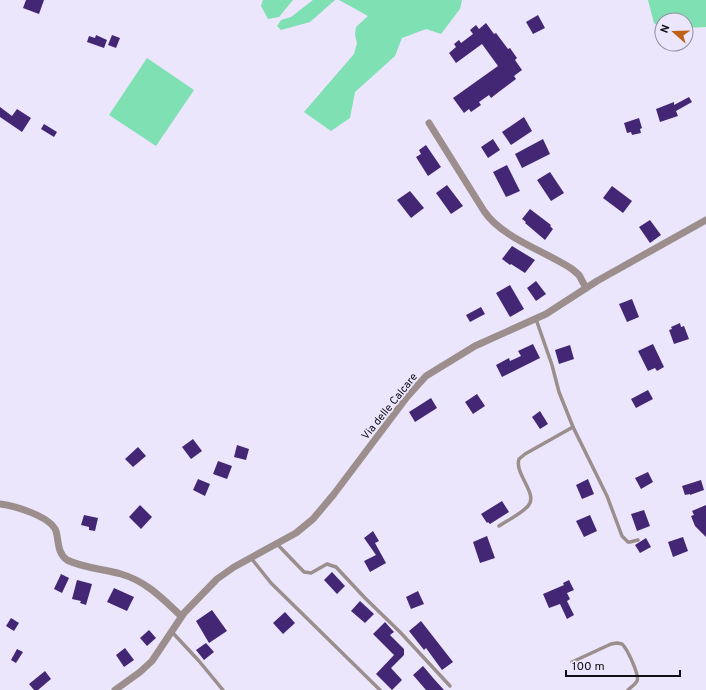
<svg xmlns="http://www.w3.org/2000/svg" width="706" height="690" font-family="Overpass,sans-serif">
	<rect width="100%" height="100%" fill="#ebe6fb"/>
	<g fill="#7fe0b3">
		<path d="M263,0H293L279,17L268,19L261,6Z"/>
		<path d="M313,0H335L310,22L281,30L277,26L281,20L291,17Z"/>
		<path d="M339,0H462L460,9L441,34L426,29L402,38L395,56L355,92L350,118L331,131L304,112L354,54L357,43L355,35L356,27L368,16Z"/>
		<path d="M648,0H706V27L686,28V20H662V29L654,23Z"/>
		<path d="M147,58L194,90L156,146L109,115Z"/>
	</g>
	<g fill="#442774">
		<path d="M26,0H44L39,14L23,8Z"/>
		<path d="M538,15L545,28L533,34L526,22Z"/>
		<path d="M486,23L494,34L496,33L508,49L510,48L517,58L515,60L522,70L514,76L516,79L500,91L491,98L489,95L479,102L481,105L471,112L469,109L464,113L453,98L498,66L482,44L456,63L449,53L456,47L454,44L459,40L461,43L473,34L470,30L476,25L479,29Z"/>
		<path d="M96,35L107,40L104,48L87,42L89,36L95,38Z"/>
		<path d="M112,35L120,38L116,48L108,45Z"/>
		<path d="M689,97L692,102L676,111L678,116L660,122L656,109L674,102V105Z"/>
		<path d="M0,107L12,116L17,109L31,118L22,132L0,117Z"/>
		<path d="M524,117L532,131L511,145L502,132Z"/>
		<path d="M639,118L642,128L640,129L641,133L632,135L631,132L627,133L624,123Z"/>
		<path d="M44,124L57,132L54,137L41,129Z"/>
		<path d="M493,139L500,150L488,158L481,147Z"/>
		<path d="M543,139L550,154L522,168L515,154Z"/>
		<path d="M426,145L441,167L428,176L416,157L421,154L419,150Z"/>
		<path d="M507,165L520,191L506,197L493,172Z"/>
		<path d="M550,172L564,193L551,201L537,180Z"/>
		<path d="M447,185L463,206L451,214L436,193Z"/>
		<path d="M612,186L632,201L623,213L603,198Z"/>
		<path d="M410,191L424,208L411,218L397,200Z"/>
		<path d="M530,209L551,225L550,226L553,229L545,240L525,223L526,222L522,219Z"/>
		<path d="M650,220L661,235L650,243L639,227Z"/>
		<path d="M512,246L535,260L525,273L511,264L510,265L502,259Z"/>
		<path d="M536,281L546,294L536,301L527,288Z"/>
		<path d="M510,285L524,309L510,317L496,293Z"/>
		<path d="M632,299L639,317L627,322L619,304Z"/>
		<path d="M481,307L485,314L470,322L466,315Z"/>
		<path d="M680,323L681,327L684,326L689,339L674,344L669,330L672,329L671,327Z"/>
		<path d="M533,344L540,358L502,377L496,365L509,358L510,361L521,356L518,351Z"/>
		<path d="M653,344L664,367L657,371L655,368L648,371L638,351Z"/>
		<path d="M570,345L574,359L559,364L555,350Z"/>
		<path d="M648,390L653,399L636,408L631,399Z"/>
		<path d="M477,394L485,406L473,414L465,402Z"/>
		<path d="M431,398L437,408L415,422L409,412Z"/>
		<path d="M540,411L548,424L540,429L532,417Z"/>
		<path d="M193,439L202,451L191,459L182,447Z"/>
		<path d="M237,445L249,449L246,460L234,457Z"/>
		<path d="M138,447L146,456L133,467L125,459Z"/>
		<path d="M218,461L232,466L227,479L213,474Z"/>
		<path d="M648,472L653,482L641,489L635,478Z"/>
		<path d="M198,479L210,484L205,496L193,490Z"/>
		<path d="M588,479L594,494L582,499L576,485Z"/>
		<path d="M701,480L704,490L690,495V494L685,495L682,486Z"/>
		<path d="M502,501L509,512L490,524L488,522L487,523L481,514Z"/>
		<path d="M140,505L152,517L141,529L129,517Z"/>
		<path d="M706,505V537L695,526L691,516L694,515L692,511Z"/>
		<path d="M644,510L650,526L637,531L631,514Z"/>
		<path d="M84,515L98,518L95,531L89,530V527L81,525Z"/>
		<path d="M590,515L597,531L584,537L576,521Z"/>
		<path d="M373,531L379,541L375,543L386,563L370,572L364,561L376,555L364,538Z"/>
		<path d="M487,536L495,558L480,563L473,542Z"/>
		<path d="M683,537L688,551L673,557L668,542Z"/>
		<path d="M646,538L651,547L640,553L635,545Z"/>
		<path d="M332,572L345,586L337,594L324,580Z"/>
		<path d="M61,574L69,578L62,593L54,589Z"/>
		<path d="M77,580L92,584L86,605L80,603L81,601L72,599Z"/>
		<path d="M569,580L574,590L567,593L570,599L567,601L574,615L567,619L560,604L549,608L543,594L564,585L563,583Z"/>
		<path d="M114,588L134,597L127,611L107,602Z"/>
		<path d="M418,591L424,604L411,609L406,597Z"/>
		<path d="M360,601L374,614L365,623L351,611Z"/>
		<path d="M212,610L227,631L209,643L196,621Z"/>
		<path d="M285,612L295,623L283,634L273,623Z"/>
		<path d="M11,618L19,623L14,631L6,626Z"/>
		<path d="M421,621L453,662L442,670L426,648L424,650L409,631Z"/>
		<path d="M385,622L394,632L390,635L404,649V655L391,668L402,680L392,690L376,674L394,655L373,634Z"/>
		<path d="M149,630L156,638L147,646L140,638Z"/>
		<path d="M206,643L214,652L204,660L196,650Z"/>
		<path d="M125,648L134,660L124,667L116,655Z"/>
		<path d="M17,649L23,652L16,663L11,660Z"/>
		<path d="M423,666L434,679L444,690H426L413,675Z"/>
		<path d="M45,671L51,679L38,690H34L29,684Z"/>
	</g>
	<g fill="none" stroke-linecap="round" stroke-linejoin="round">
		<g stroke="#9b8e8c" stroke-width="3.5">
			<path d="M536,319L552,365L559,392L573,427L607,496L622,536L628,542H630L638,540"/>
			<path d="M499,526C508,520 521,514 528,506C539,494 514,474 519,459L525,454L573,427"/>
			<path d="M277,544L304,572L311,573L327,564L336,567L365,598L400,632L450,686"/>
			<path d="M251,558L271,583L380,690"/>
			<path d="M172,632L199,661L223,690"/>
			<path d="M572,662L611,644L617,643L622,644C627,648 640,676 637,681C635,685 631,687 628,690"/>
		</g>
		<g stroke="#9b8e8c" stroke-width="7">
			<path d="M429,123L484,211C502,238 545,251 572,269L579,275L586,288"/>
			<path d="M0,504C15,506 50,516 56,531C59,541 57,553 67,560C83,568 104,569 121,574C146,581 163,599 181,616"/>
			<path d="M115,690L140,672L152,661L184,613L217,579L234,567L296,533L313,519L334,494L407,397L426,376L475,346L546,314L597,281L706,220"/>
		</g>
	</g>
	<g text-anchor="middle" stroke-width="4" stroke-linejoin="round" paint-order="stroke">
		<g font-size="11" fill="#110e17" stroke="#ebe6fb">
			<text transform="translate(389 406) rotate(-51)" y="4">Via delle Calcare</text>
		</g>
	</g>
	<g transform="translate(674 32) rotate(290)"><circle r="19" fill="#ebe6fb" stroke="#9490a0"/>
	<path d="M0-3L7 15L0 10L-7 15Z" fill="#bf6018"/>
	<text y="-6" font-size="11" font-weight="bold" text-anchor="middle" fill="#110e17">N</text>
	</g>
	<path d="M566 670v6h114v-6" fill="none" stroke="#110e17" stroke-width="2"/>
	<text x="572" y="670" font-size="12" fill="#110e17" stroke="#ebe6fb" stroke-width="3" paint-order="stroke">100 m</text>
</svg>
